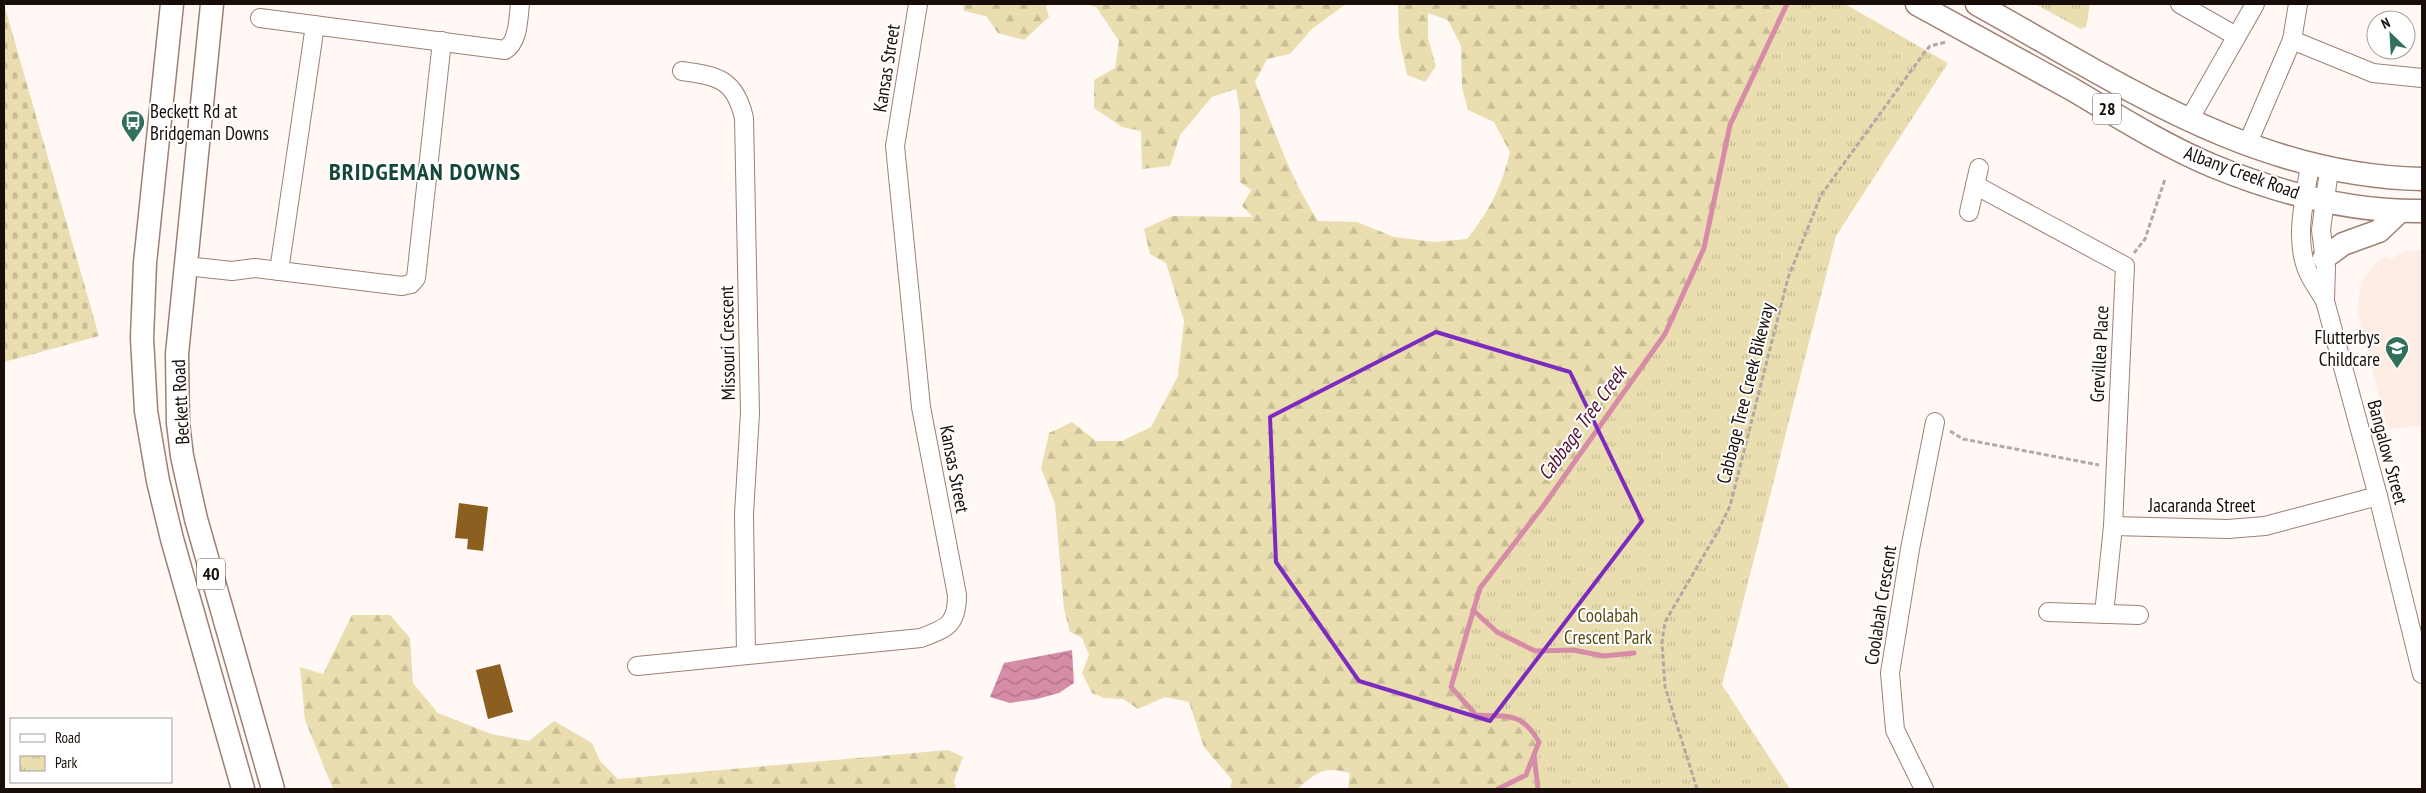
<svg xmlns="http://www.w3.org/2000/svg" width="2426" height="793" font-family="'PT Sans Narrow',sans-serif">
	<defs>
		<pattern id="forest-firs" width="22" height="20" patternUnits="userSpaceOnUse" patternTransform="scale(1.25)"><rect width="22" height="20" fill="#eadeb0"/><path d="M5 1l3.5 6h-7zM16 11l3.5 6h-7z" fill="#c8bd96"/></pattern>
		<pattern id="cemetery-stones" width="16" height="16" patternUnits="userSpaceOnUse" patternTransform="scale(1.25)"><rect width="16" height="16" fill="#eadeb0"/><path d="M2 7V4a2 2 0 0 1 4 0v3zM10 15v-3a2 2 0 0 1 4 0v3z" fill="#c8bd96"/></pattern>
		<pattern id="park-tufts" width="24" height="20" patternUnits="userSpaceOnUse" patternTransform="scale(1.25)"><rect width="24" height="20" fill="#eadeb0"/><path d="M3 7l-1-3M5 7V3M7 7l1-3M15 17l-1-3M17 17v-4M19 17l1-3" fill="none" stroke="#c8bd96"/></pattern>
		<pattern id="water-waves" width="16" height="10" patternUnits="userSpaceOnUse" patternTransform="scale(1.25)"><rect width="16" height="10" fill="#d68ba7"/><path d="M0 5q4-4 8 0t8 0" fill="none" stroke="#ad7086"/></pattern>
	</defs>
	<rect width="100%" height="100%" fill="#fff8f5"/>
	<path fill="#fdede5" d="M2422,250V426L2388,429L2357,311L2361,282L2375,263L2386,256L2389,260L2405,251Z"/>
	<g fill="url(#forest-firs)">
		<path d="M963,4H1049L1046,6L1049,17L1024,40L998,33L986,16L964,11Z"/>
		<path d="M1088,4H1346L1312,29L1290,54L1267,59L1255,82C1275,131 1289,176 1318,221L1357,222L1394,237L1434,242L1467,239C1490,210 1501,188 1510,152L1494,122L1468,110L1462,88L1461,46L1448,20L1428,13V38L1436,66L1425,82L1407,75L1399,37L1398,4H1833L1557,789H1348L1350,773C1324,766 1317,771 1298,789H1230L1232,780L1204,747L1189,702L1165,697L1138,709L1123,699L1104,698L1092,693L1082,673L1089,655L1082,638L1070,632L1064,609L1055,504L1041,468L1049,433L1072,422L1096,441H1122L1151,427L1178,376L1184,321L1166,263L1150,254L1144,229L1172,216L1253,217L1242,206L1251,190L1240,182V112L1236,89L1212,97L1180,135L1170,166L1142,169L1141,131L1122,127L1094,108V80L1115,68L1119,41L1097,8Z"/>
		<path d="M352,615H390L410,638L413,683L438,713L491,734L529,741L554,721L592,743L600,761L618,779L948,750L963,757L954,781L956,789H333L305,720L300,667L323,674Z"/>
	</g>
	<path fill="url(#cemetery-stones)" d="M4,4L99,336L4,362Z"/>
	<g fill="url(#park-tufts)">
		<path d="M1787,4H1845L1948,63L1836,236L1722,685L1790,789H1498L1526,775L1539,742C1521,711 1508,717 1476,715L1451,687L1480,588L1544,505L1665,334L1704,248L1730,125Z"/>
		<path d="M2035,4H2090L2086,27L2081,29Z"/>
	</g>
	<path fill="url(#water-waves)" d="M1072,650L1074,683L1059,693L1037,699L1010,703L990,697L1004,663Z"/>
	<g fill="none" stroke-linecap="round" stroke-linejoin="round">
		<g stroke="#d68ba7" stroke-width="5">
			<path d="M1473,610L1497,632L1535,651L1573,650L1604,656L1634,653"/>
			<path d="M1534,755L1538,789"/>
			<path d="M1498,789L1526,775L1539,742C1521,711 1508,717 1476,715L1451,687L1480,588L1544,505L1665,334L1704,248L1730,125L1787,4"/>
		</g>
	</g>
	<g fill="#8c5f20">
		<path d="M459,503L488,507L483,551L467,549L468,539L455,538Z"/>
		<path d="M500,664L513,712L488,719L476,670Z"/>
	</g>
	<g fill="none" stroke-linecap="round" stroke-linejoin="round">
		<g stroke="#9e8073" stroke-width="20">
			<g id="minor">
				<path d="M2180,4L2236,36"/>
				<path d="M260,18L505,50C519,41 518,19 520,4"/>
				<path d="M2292,40L2373,73L2422,78"/>
				<path d="M682,71C718,76 735,79 744,118L750,413L744,514L746,655"/>
				<path d="M2189,120L2255,4"/>
				<path d="M2247,145L2292,40L2298,4"/>
				<path d="M2310,165C2305,199 2293,241 2309,274C2313,283 2320,292 2325,301L2378,496L2422,674"/>
				<path d="M1975,185L2125,266L2113,526L2104,614"/>
				<path d="M1969,212L1979,168"/>
				<path d="M186,266L232,271L255,268L402,286L411,284L416,278L442,41"/>
				<path d="M279,271L315,25"/>
				<path d="M2325,300L2326,268L2321,230L2329,170"/>
				<path d="M2113,526L2228,529L2265,526L2378,496"/>
				<path d="M2048,612L2139,615"/>
				<path d="M637,666L921,638C947,628 957,625 957,595L921,407L895,146L918,4"/>
				<path d="M1924,789L1895,730L1890,673L1910,549L1935,422"/>
			</g>
		</g>
		<g stroke="#9e8073" stroke-width="25">
			<g id="major">
				<path d="M172,4L145,263L142,338L146,411L158,481L172,539L243,789"/>
				<path d="M212,4L177,354L178,423L182,456L196,519L273,789"/>
				<path d="M1917,4C1968,32 2019,60 2070,88C2116,115 2163,145 2213,166C2279,193 2350,212 2422,211"/>
				<path d="M1977,4C2120,83 2253,176 2422,179"/>
				<path d="M2324,258L2343,244L2379,231L2400,211"/>
			</g>
		</g>
		<g stroke="#b2a9a6" stroke-width="3" stroke-dasharray="5 2.5" stroke-linecap="butt">
			<path d="M2134,253L2145,239L2165,179"/>
			<path d="M1950,431L1963,439L2099,465"/>
			<path d="M1697,789L1665,687L1662,642L1665,622L1718,531L1730,506L1788,278L1821,195L1924,53L1930,46L1946,42"/>
		</g>
		<use href="#minor" stroke="#fff" stroke-width="18"/>
		<use href="#major" stroke="#fff" stroke-width="22"/>
	</g>
	<path fill="none" stroke="#7b2cbf" stroke-width="4" stroke-linejoin="round" d="M1436,332L1570,372L1642,521L1490,721L1359,681L1276,562L1270,417Z"/>
	<defs>
		<g id="bus-pin" transform="scale(1.25)"><path d="M0 17L-7.5 6A9.5 9.5 0 1 1 7.5 6Z" fill="#32705c" stroke="#fff"/><path d="M-5-6H5V4H4V6H2V4H-2V6H-4V4H-5ZM-3.5-4V0h7V-4ZM-3.5 1.2v1.5H-2V1.2ZM2 1.2v1.5H3.5V1.2Z" fill="#fff"/></g>
		<g id="school-pin" transform="scale(1.25)"><path d="M0 17L-7.5 6A9.5 9.5 0 1 1 7.5 6Z" fill="#32705c" stroke="#fff"/><path d="M0-5L7-2L0 1L-7-2ZM-4 1L0 2.5L4 1V4Q0 6-4 4Z" fill="#fff"/></g>
	</defs>
	<g fill-rule="evenodd">
		<use href="#bus-pin" x="133" y="122"/>
		<use href="#school-pin" x="2397" y="348"/>
	</g>
	<g text-anchor="middle" stroke-width="4" stroke-linejoin="round" paint-order="stroke">
		<g fill="#fff" stroke="#5d5653" stroke-width="1">
			<rect x="2093" y="93.5" width="28" height="31" rx="4"/>
			<rect x="197" y="558.5" width="28" height="31" rx="4"/>
		</g>
		<g font-size="18" font-weight="bold" fill="#180d09">
			<text x="2107" y="115">28</text>
			<text x="211" y="580">40</text>
		</g>
		<g font-size="19" fill="#180d09" stroke="#fff">
			<text transform="translate(886 68) rotate(-81)" y="7">Kansas Street</text>
			<text transform="translate(2242 172) rotate(20)" y="7">Albany Creek Road</text>
			<text transform="translate(727 343) rotate(-91)" y="7">Missouri Crescent</text>
			<text transform="translate(2099 354) rotate(-87)" y="7">Grevillea Place</text>
			<text transform="translate(1745 393) rotate(-76)" y="7">Cabbage Tree Creek Bikeway</text>
			<text transform="translate(180 402) rotate(-93)" y="7">Beckett Road</text>
			<text transform="translate(2388 452) rotate(75)" y="7">Bangalow Street</text>
			<text transform="translate(955 469) rotate(79)" y="7">Kansas Street</text>
			<text x="2202" y="512">Jacaranda Street</text>
			<text transform="translate(1880 605) rotate(-81)" y="7">Coolabah Crescent</text>
		</g>
		<g font-size="19" fill="#180d09" stroke="#fff" text-anchor="start">
			<text x="150" y="118">Beckett Rd at<tspan x="150" dy="22">Bridgeman Downs</tspan></text>
			<text x="2380" y="344" text-anchor="end">Flutterbys<tspan x="2380" dy="22">Childcare</tspan></text>
		</g>
		<g font-size="19" fill="#584b11" stroke="#fff">
			<text x="1608" y="622">Coolabah<tspan x="1608" dy="22">Crescent Park</tspan></text>
		</g>
		<g font-size="20" font-style="italic" fill="#520f2f" stroke="#fff">
			<text transform="translate(1582 423) rotate(-54)" y="7">Cabbage Tree Creek</text>
		</g>
		<g font-size="24" font-weight="bold" letter-spacing="1" fill="#144738" stroke="#fff">
			<text x="425" y="180">BRIDGEMAN DOWNS</text>
		</g>
	</g>
	<rect width="2426" height="793" fill="none" stroke="#180d09" stroke-width="10"/>
	<rect x="10" y="718" width="162" height="65" fill="#ffffff" stroke="#a39e9d"/>
	<rect x="20" y="734" width="25" height="8" fill="#ffffff" stroke="#a39e9d"/>
	<text x="55" y="743" font-size="15" fill="#180d09">Road</text>
	<rect x="20" y="756" width="25" height="15" fill="url(#park-tufts)" stroke="#a39e9d"/>
	<text x="55" y="768" font-size="15" fill="#180d09">Park</text>
	<g transform="translate(2391 35) rotate(335)"><circle r="24" fill="#ffffff" stroke="#a39e9d"/>
	<path d="M0-4L9 19L0 12L-9 19Z" fill="#32705c"/>
	<text y="-8" font-size="14" font-weight="bold" text-anchor="middle" fill="#180d09">N</text>
	</g>
</svg>
